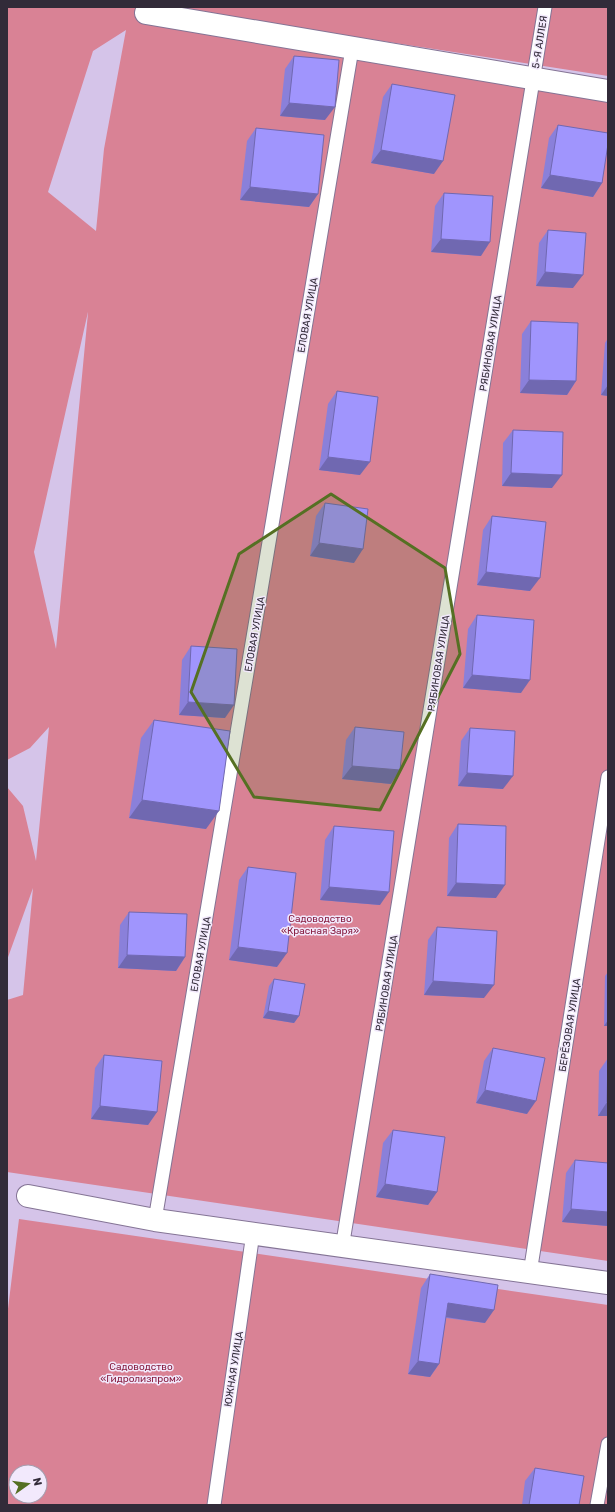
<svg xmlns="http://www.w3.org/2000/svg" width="615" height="1512" font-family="Rubik,sans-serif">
	<rect width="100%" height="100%" fill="#d5c4e9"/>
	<g fill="#d98295" fill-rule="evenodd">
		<path d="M7,7H147L608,94V1261L7,1172V1000L23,995L33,888L7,960V787L23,806L36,861L49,727L30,748L7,760ZM126,30L104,149L96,231L48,192L93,51ZM88,312V313L56,649L34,552Z"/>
		<path d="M161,7H608V76Z"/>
		<path d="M19,1219L608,1305V1505H7V1317ZM16,1472H40V1496H16Z"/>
	</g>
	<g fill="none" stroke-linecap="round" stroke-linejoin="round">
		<g stroke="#847495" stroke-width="15">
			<g id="service">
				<path d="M155,1220L352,49"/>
				<path d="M342,1248L545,7"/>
				<path d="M530,1273L608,777"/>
				<path d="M214,1505L253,1233"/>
				<path d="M597,1505L608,1444"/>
			</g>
		</g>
		<g stroke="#847495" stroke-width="24">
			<g id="minor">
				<path d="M146,13L608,91"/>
				<path d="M28,1196L155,1220L608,1283"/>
			</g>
		</g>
		<use href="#service" stroke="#fff" stroke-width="13"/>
		<use href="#minor" stroke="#fff" stroke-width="22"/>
	</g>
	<g fill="#8a80da">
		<path d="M294,56L325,120L280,116L285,69Z"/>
		<path d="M392,84L434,174L371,163L383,97Z"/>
		<path d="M558,125L602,183L593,197L541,188L549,138Z"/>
		<path d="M256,128L318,194L309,207L240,200L247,141Z"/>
		<path d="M444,193L481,256L431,252L435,206Z"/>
		<path d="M548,230L573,288L536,286L539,243Z"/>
		<path d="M531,321L576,381L567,395L520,393L522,334Z"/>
		<path d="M608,338V396L601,395L605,343Z"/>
		<path d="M337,391L360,475L319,470L328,404Z"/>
		<path d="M513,430L552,488L502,486L503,443Z"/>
		<path d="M325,503L354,563L310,556L316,516Z"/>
		<path d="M492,516L530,591L477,585L483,530Z"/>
		<path d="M477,615L521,693L463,688L468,629Z"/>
		<path d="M191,646L225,718L179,715L182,660Z"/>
		<path d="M154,720L206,829L129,818L141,738Z"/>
		<path d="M355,727L391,784L342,779L346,740Z"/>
		<path d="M470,728L503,789L458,786L461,741Z"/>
		<path d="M458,824L496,898L447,896L449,838Z"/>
		<path d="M334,826L380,905L320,900L325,840Z"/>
		<path d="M248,867L277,967L229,960L239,880Z"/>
		<path d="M129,912L185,957L176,971L118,968L120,925Z"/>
		<path d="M437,927L484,998L424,995L428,940Z"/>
		<path d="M608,972V1026H604L605,976Z"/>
		<path d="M274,979L299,1016L294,1023L263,1018L269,986Z"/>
		<path d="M493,1048L527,1114L476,1103L484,1061Z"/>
		<path d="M104,1055L157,1112L148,1125L91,1119L95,1068Z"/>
		<path d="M608,1058V1116H598L599,1071Z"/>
		<path d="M393,1130L437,1192L428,1205L376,1197L383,1143Z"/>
		<path d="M575,1160L608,1163V1226L562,1222L566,1173Z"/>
		<path d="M430,1274L485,1323L446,1318L439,1364L430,1377L408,1374L421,1288Z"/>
		<path d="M535,1468L579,1505H522L525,1481Z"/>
	</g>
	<g fill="#7068b1">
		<path d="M289,103L335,107L325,120L280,116Z"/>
		<path d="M381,150L443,161L434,174L371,163Z"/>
		<path d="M550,175L602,183L593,197L541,188Z"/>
		<path d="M250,187L318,194L309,207L240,200Z"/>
		<path d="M441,239L490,242L481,256L431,252Z"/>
		<path d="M545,272L583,275L573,288L536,286Z"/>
		<path d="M529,380L576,381L567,395L520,393Z"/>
		<path d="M608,385V396L601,395Z"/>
		<path d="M328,457L370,462L360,475L319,470Z"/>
		<path d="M511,473L562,475L552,488L502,486Z"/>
		<path d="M319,543L363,549L354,563L310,556Z"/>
		<path d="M486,572L540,578L530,591L477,585Z"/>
		<path d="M472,675L530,680L521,693L463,688Z"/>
		<path d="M188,702L234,705L225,718L179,715Z"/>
		<path d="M352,766L400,770L391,784L342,779Z"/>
		<path d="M467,773L513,776L503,789L458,786Z"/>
		<path d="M142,800L219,811L206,829L129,818Z"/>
		<path d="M456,883L505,885L496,898L447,896Z"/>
		<path d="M329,887L389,892L380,905L320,900Z"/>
		<path d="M238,947L287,953L277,967L229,960Z"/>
		<path d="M127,955L185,957L176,971L118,968Z"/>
		<path d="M433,981L494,985L484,998L424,995Z"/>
		<path d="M268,1011L299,1016L294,1023L263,1018Z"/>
		<path d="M608,1020V1026H604Z"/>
		<path d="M485,1090L536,1101L527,1114L476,1103Z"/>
		<path d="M607,1102H608V1116H598Z"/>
		<path d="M100,1106L157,1112L148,1125L91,1119Z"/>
		<path d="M385,1184L437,1192L428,1205L376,1197Z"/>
		<path d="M571,1209L608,1212V1226L562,1222Z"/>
		<path d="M448,1303L494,1310L485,1323L439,1316Z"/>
		<path d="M418,1361L439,1364L430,1377L408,1374Z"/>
	</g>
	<g fill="#a095fd" stroke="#7068b1">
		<path d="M294,56L339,60L335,107L289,103Z"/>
		<path d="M392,84L455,95L443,161L381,150Z"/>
		<path d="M558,125L608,133V144L602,183L550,175Z"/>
		<path d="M256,128L324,135L318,194L250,187Z"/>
		<path d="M444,193L493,196L490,242L441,239Z"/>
		<path d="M548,230L586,233L583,275L545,272Z"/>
		<path d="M531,321L578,323L576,381L529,380Z"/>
		<path d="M337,391L378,397L370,462L328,457Z"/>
		<path d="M513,430L563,432L562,475L511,473Z"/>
		<path d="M325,503L368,509L363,549L319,543Z"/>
		<path d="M492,516L546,522L540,578L486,572Z"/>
		<path d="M477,615L534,620L530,680L472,675Z"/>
		<path d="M191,646L237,649L234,705L188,702Z"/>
		<path d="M154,720L230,731L219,811L142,800Z"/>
		<path d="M355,727L404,732L400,770L352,766Z"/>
		<path d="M470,728L515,731L513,776L467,773Z"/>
		<path d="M458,824L506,826L505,885L456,883Z"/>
		<path d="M334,826L394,831L389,892L329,887Z"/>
		<path d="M248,867L296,873L287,953L238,947Z"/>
		<path d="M129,912L187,914L185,957L127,955Z"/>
		<path d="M437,927L497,931L494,985L433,981Z"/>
		<path d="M274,979L305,984L299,1016L268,1011Z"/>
		<path d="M493,1048L545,1058L536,1101L485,1090Z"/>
		<path d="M104,1055L162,1061L157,1112L100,1106Z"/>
		<path d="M608,1058V1102H607Z"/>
		<path d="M393,1130L445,1137L437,1192L385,1184Z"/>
		<path d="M575,1160L608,1163V1212L571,1209Z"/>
		<path d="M430,1274L498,1285L494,1310L448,1303L439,1364L418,1361Z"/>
		<path d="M535,1468L584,1476L579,1505H529Z"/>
	</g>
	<path fill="#557023" fill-opacity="0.2" stroke="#557023" stroke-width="3" stroke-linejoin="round" d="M331,494L445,568L460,654L380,810L254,797L191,692L239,554Z"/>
	<g text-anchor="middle" stroke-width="3" stroke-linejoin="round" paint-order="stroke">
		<g font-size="10" fill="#322b39" stroke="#f2e9fc">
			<text transform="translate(539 42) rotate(-81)" y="4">5-Я АЛЛЕЯ</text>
			<text transform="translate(307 315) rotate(-80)" y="4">ЕЛОВАЯ УЛИЦА</text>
			<text transform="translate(490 343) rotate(-81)" y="4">РЯБИНОВАЯ УЛИЦА</text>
			<text transform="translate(254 634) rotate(-80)" y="4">ЕЛОВАЯ УЛИЦА</text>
			<text transform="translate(438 663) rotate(-81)" y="4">РЯБИНОВАЯ УЛИЦА</text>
			<text transform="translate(200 954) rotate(-80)" y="4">ЕЛОВАЯ УЛИЦА</text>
			<text transform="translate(386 983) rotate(-81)" y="4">РЯБИНОВАЯ УЛИЦА</text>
			<text transform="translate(569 1025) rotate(-81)" y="4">БЕРЁЗОВАЯ УЛИЦА</text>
			<text transform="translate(233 1369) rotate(-81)" y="4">ЮЖНАЯ УЛИЦА</text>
		</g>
		<g font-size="10" fill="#871d40" stroke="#f2e9fc">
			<text x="320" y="922">Садоводство<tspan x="320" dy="12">«Красная Заря»</tspan></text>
			<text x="141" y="1370">Садоводство<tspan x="141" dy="12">«Гидролизпром»</tspan></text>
		</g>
	</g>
	<rect width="615" height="1512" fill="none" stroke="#322b39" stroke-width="16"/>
	<g transform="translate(28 1484) rotate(76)"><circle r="19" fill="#f2e9fc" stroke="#a59dae"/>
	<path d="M0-3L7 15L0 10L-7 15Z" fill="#557023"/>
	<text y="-6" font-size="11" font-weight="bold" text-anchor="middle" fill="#322b39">N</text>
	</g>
</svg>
